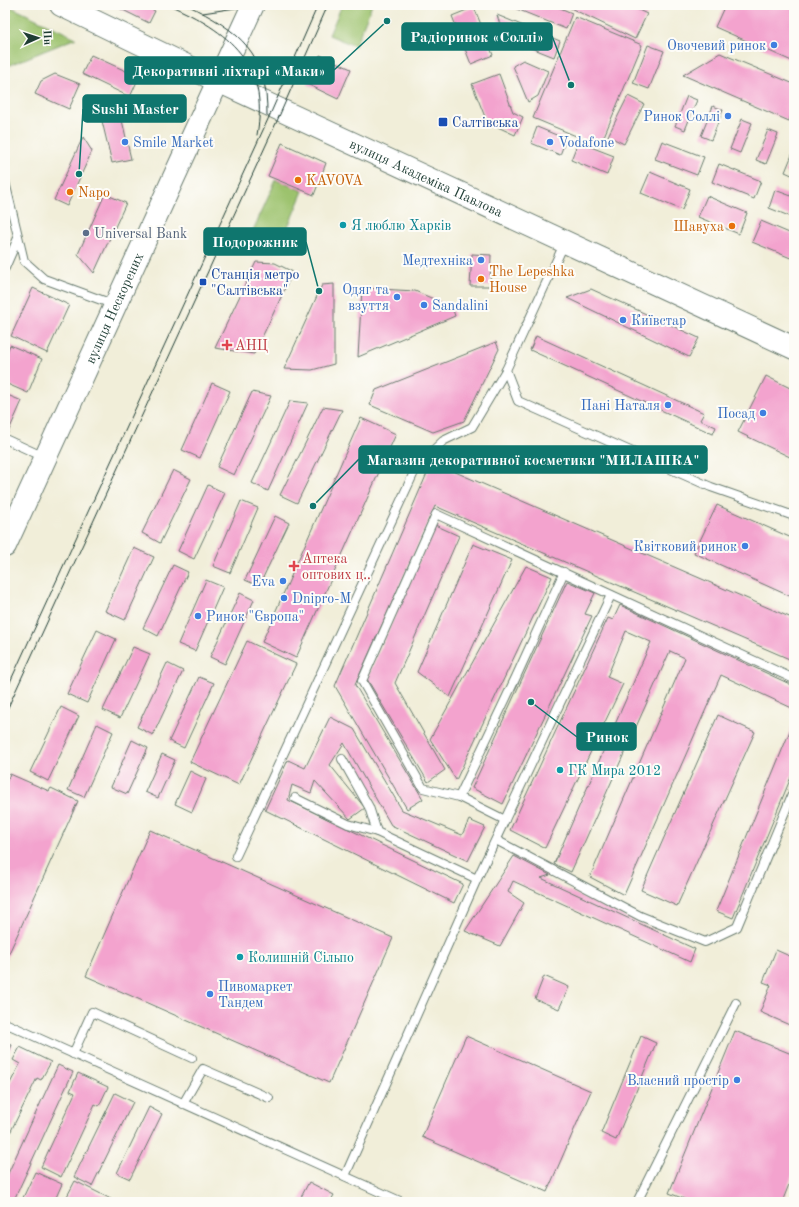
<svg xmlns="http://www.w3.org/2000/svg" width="799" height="1207" font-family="'Old Standard TT',serif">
	<rect width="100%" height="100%" fill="#fdfcf7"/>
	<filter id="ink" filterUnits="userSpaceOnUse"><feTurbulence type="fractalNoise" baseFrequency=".025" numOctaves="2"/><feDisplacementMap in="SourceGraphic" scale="8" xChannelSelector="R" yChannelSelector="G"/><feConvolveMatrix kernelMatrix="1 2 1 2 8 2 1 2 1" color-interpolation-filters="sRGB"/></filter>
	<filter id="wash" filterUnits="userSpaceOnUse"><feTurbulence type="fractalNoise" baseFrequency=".012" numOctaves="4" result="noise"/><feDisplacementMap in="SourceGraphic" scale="16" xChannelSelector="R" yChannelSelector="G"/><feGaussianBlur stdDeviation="0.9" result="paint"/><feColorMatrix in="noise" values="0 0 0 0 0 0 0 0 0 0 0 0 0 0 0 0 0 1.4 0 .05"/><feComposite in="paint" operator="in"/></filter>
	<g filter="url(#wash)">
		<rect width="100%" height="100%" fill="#f1eed9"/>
		<g fill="#9cc26d" stroke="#5e8050">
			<path d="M5,5H7L76,38L5,67Z"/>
			<path d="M342,5H372L355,46L329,35Z"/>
			<path d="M276,180L303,191L282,241L250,237Z"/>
		</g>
		<g id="blocks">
			<g fill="#f3a3ce">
				<path d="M113,5H143L155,11L149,23Z"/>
				<path d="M507,5H553L572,13L566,29Z"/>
				<path d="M564,5H628L647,14L635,39Z"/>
				<path d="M725,5H794V62L715,27Z"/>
				<path d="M474,7L493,55L471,64L452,16Z"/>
				<path d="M497,15L560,41L554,57L504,37Z"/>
				<path d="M575,17L642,45L600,146L533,118Z"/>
				<path d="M648,45L664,51L649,89L633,83Z"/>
				<path d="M720,53L794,84V108L789,121L683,75Z"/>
				<path d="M91,55L139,77L130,97L82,74Z"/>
				<path d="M320,55L351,69L338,99L307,84Z"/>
				<path d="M523,60L548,71L538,96L528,102L513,66Z"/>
				<path d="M55,74L80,84L69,109L35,94L41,81Z"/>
				<path d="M499,74L513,112L523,117L515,135L487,122L472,84Z"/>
				<path d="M628,96L644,104L624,144L608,136Z"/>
				<path d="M687,96L697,100L685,130L675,126Z"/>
				<path d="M713,106L723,110L711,140L701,136Z"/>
				<path d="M121,116L131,159L112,163L102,121Z"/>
				<path d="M742,119L752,123L740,153L730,149Z"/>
				<path d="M537,127L566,139L560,155L531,143Z"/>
				<path d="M768,130L778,134L766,164L756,160Z"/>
				<path d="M83,137L92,151L67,206L54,200Z"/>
				<path d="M662,141L704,157L697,175L655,159Z"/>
				<path d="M578,142L614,156L607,175L571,160Z"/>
				<path d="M282,143L326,163L314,195L268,176Z"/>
				<path d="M794,150V176L785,172Z"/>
				<path d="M719,164L761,181L754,199L712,182Z"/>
				<path d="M650,172L690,189L682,210L641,193Z"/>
				<path d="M775,190L794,197V218L769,208Z"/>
				<path d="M105,194L126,203L94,273L78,254Z"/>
				<path d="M707,196L747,213L739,234L698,217Z"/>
				<path d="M761,221L794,235L793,259L752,242Z"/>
				<path d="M472,254L491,255L490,286H470Z"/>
				<path d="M256,262L275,263L293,272L254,354L215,348Z"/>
				<path d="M334,284V364L312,370L284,369L322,285Z"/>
				<path d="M33,288L69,305L47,353L11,336Z"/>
				<path d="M362,288L415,291L452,307L455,316L358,357Z"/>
				<path d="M591,289L699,338L689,357L567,298Z"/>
				<path d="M536,336L704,413L700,420L716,427L713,434L530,350Z"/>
				<path d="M496,342L499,349L464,421L433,432L370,405L376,390Z"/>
				<path d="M10,345L42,359L28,393L5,383V357Z"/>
				<path d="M766,376L794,390V459L738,432Z"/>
				<path d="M212,383L230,391L200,458L182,450Z"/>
				<path d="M252,392L271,396L234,475L217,467Z"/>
				<path d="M5,394L22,401L6,437L5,436Z"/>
				<path d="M290,401L308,403L268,491L252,483Z"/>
				<path d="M323,407L342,410L297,503L280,495Z"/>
				<path d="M361,418L396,434L296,658L262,642Z"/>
				<path d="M438,448L450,452L444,465L453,471L794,619V661L435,506L355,685L423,799L407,809L335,686Z"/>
				<path d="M173,470L191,479L160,543L142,533Z"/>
				<path d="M208,485L225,493L194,559L178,551Z"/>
				<path d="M241,501L258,508L230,573L213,566Z"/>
				<path d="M717,505L794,539V598L694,553Z"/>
				<path d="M275,516L289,523L259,586L245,580Z"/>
				<path d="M435,525L459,536L395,683L445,770L428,782L367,679Z"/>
				<path d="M473,544L512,560L450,697L417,672Z"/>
				<path d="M134,548L154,557L125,620L105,611Z"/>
				<path d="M173,565L188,572L158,636L143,628Z"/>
				<path d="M526,566L552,577L456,780L430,739Z"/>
				<path d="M206,580L223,587L195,651L178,644Z"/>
				<path d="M567,581L595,593L585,614L592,616L503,804L472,788Z"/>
				<path d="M240,593L254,600L225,664L210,657Z"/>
				<path d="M620,605L794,686V709L721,675L624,895L590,877L685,658L670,651L571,872L554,864L651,642L626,631L607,677L623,684L545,848L510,830L608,618L613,620Z"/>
				<path d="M97,630L116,639L87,703L67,694Z"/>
				<path d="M247,641L296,664L239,785L190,762Z"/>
				<path d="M133,647L150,654L120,718L103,710Z"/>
				<path d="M167,663L183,671L153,735L137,727Z"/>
				<path d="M199,677L214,683L184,748L169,741Z"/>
				<path d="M61,707L79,716L48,781L30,772Z"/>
				<path d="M718,715L755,732L677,906L641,890Z"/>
				<path d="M330,717L354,729L402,810L462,835L469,820L485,827L468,861L391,825L344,743L330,765L365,808L350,819L315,781L311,793L292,785L288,800L463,884L454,903L265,810L288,760L305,768Z"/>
				<path d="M794,721V770L733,918L716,911Z"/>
				<path d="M97,724L113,732L84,797L68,790Z"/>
				<path d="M132,740L148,748L127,794L111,787Z"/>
				<path d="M162,754L175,760L158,798L145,792Z"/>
				<path d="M190,771L206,779L192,812L175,804Z"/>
				<path d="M10,774L49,791L51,788L78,801L5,962V785Z"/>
				<path d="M150,830L393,938L329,1083L86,976Z"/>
				<path d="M514,856L550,875L541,878L695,949L690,962L513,881L508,892L524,903L500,946L465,931Z"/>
				<path d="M776,950L794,958V1027L760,1012L771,985L763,982Z"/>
				<path d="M544,976L569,987L559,1009L535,999Z"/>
				<path d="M735,1031L794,1055V1172L782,1202H692L669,1193Z"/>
				<path d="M466,1036L591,1091L547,1192L422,1137Z"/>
				<path d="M641,1036L656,1043L616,1140L601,1133Z"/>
				<path d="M5,1042L12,1045L5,1060Z"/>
				<path d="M20,1047L51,1062L41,1080L37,1078L5,1143V1093L20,1064L13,1060Z"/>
				<path d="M58,1065L73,1072L13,1202H5V1180Z"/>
				<path d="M78,1073L108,1087L99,1106L95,1104L61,1177L41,1167L75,1093L70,1091Z"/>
				<path d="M115,1093L133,1102L92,1186L74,1177Z"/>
				<path d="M149,1107L162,1114L130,1179L117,1173Z"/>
				<path d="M35,1172L62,1184L54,1202H21Z"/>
				<path d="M75,1181L111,1199L110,1202H64Z"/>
				<path d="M309,1182L334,1195L330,1202H305L300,1199Z"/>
			</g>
		</g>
	</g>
	<g filter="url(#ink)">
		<use href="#blocks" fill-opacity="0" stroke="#687b6e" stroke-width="1"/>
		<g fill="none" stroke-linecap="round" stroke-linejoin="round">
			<g stroke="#687b6e" stroke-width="10">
				<g id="service">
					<path d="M5,182L24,261L44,279L115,305"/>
					<path d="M565,242L506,370L518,401L711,487L794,516"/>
					<path d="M5,268L18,238"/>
					<path d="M5,439L44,457"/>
					<path d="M342,759L369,807L377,832L477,879"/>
					<path d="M459,797L516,677L564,572"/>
					<path d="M295,798L348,824L377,832"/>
					<path d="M505,820L459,797L423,788L362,681L436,514L794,679"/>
					<path d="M496,840L640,916L705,942L737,927L794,790"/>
					<path d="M236,856L417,466L443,441L472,427L506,370"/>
					<path d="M5,1023L402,1202"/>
					<path d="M73,1054L92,1012L192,1058"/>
					<path d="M183,1104L203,1069L269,1098"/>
					<path d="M345,1176L477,879L611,595"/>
					<path d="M637,1202L736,1003"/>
				</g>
			</g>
			<g stroke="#687b6e" stroke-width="24">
				<g id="secondary">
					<path id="s1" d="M5,546L218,81"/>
				</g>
			</g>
			<g stroke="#687b6e" stroke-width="24">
				<g id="primary">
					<path id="s2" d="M61,5L218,81L794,348"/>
					<path d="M218,81L253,5"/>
				</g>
			</g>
			<use href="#service" stroke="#fff" stroke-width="8"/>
			<use href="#secondary" stroke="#fff" stroke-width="22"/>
			<use href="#primary" stroke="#fff" stroke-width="22"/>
			<g stroke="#1f3d34" stroke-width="1">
				<path d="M169,5C229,31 270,64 257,135"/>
				<path d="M187,5C240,31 268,53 267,115"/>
				<path d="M203,13L255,5"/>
				<path d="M5,693L269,117L318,5"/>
				<path d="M5,714L277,121L328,5"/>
			</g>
		</g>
	</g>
	<g fill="#3f7fe0" stroke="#fdfcf7" stroke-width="1.5">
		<circle cx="774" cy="45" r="4"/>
		<circle cx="728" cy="116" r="4"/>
		<circle cx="125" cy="142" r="4"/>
		<circle cx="550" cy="142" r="4"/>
		<circle cx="481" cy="260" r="4"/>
		<circle cx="397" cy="297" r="4"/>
		<circle cx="424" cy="305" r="4"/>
		<circle cx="623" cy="320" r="4"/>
		<circle cx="668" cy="405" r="4"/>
		<circle cx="763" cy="413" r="4"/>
		<circle cx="745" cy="546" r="4"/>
		<circle cx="283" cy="581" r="4"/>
		<circle cx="284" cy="598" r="4"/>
		<circle cx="198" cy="616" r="4"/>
		<circle cx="210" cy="994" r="4"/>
		<circle cx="737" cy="1080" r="4"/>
	</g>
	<g fill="#1a4fb4" stroke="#fdfcf7" stroke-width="1.5">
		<rect x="438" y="117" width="10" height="10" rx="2"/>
		<rect x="199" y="278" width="8" height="8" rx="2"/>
	</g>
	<g fill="#e8710a" stroke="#fdfcf7" stroke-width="1.5">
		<circle cx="298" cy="180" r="4"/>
		<circle cx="70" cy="192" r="4"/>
		<circle cx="732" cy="226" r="4"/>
		<circle cx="481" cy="279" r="4"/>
	</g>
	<g fill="#0f9aa8" stroke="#fdfcf7" stroke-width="1.5">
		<circle cx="343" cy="225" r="4"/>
		<circle cx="560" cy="770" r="4"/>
		<circle cx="240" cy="957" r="4"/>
	</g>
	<circle fill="#5c6f8a" stroke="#fdfcf7" stroke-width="1.5" cx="86" cy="233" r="4"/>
	<g fill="#e0444e" stroke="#fdfcf7" stroke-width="1.5">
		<path d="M225 339h4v4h4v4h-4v4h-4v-4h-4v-4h4z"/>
		<path d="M292 560h4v4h4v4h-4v4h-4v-4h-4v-4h4z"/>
	</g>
	<g text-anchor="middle" stroke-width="4" stroke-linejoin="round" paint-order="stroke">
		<g font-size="14" fill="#366cbe" stroke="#fdfcf7" text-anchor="end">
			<text x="766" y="50">Овочевий ринок</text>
			<text x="720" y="121">Ринок Соллі</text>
			<text x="133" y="147" text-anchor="start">Smile Market</text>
			<text x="558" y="147" text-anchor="start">Vodafone</text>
			<text x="473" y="265">Медтехніка</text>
			<text x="389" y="294">Одяг та<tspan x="389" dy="16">взуття</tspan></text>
			<text x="432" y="310" text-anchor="start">Sandalini</text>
			<text x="631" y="325" text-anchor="start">Київстар</text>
			<text x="660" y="410">Пані Наталя</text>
			<text x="755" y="418">Посад</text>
			<text x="737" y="551">Квітковий ринок</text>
			<text x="275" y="586">Eva</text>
			<text x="292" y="603" text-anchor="start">Dnipro-M</text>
			<text x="206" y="621" text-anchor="start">Ринок "Європа"</text>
			<text x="218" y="991" text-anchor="start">Пивомаркет<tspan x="218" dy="16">Тандем</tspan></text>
			<text x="729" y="1085">Власний простір</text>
		</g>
		<g font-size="14" fill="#164399" stroke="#fdfcf7" text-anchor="start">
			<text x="452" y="127">Салтівська</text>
			<text x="211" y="279">Станція метро<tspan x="211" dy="16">"Салтівська"</tspan></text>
		</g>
		<g font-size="14" fill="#1f3d34" stroke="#fdfcf7">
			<text dy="5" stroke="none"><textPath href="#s2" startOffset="404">вулиця Академіка Павлова</textPath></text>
			<text dy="5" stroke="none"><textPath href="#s1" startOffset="262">вулиця Нескорених</textPath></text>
		</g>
		<g font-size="14" fill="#c56008" stroke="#fdfcf7" text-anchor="start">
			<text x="306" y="185">KAVOVA</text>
			<text x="78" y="197">Napo</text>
			<text x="724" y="231" text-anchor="end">Шавуха</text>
			<text x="489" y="276">The Lepeshka<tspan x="489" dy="16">House</tspan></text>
		</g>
		<g font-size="14" fill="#0d838f" stroke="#fdfcf7" text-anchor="start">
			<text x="351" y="230">Я люблю Харків</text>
			<text x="568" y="775">ГК Мира 2012</text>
			<text x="248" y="962">Колишній Сільпо</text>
		</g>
		<g font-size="14" fill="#4e5e75" stroke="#fdfcf7" text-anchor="start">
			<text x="94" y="238">Universal Bank</text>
		</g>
		<g font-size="14" fill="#be3a42" stroke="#fdfcf7" text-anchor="start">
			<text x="235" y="350">АНЦ</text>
			<text x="302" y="563">Аптека<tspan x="302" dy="16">оптових ц‥</tspan></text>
		</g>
	</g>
	<path fill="none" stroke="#0f766e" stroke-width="1.5" d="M571 85L552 36M387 21L334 70M79 174L83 109M319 291L306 242M313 506L359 459M531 702L577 737"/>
	<g fill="#0f766e" stroke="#fdfcf7" stroke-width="1.5">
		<circle cx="571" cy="85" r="4"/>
		<circle cx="387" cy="21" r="4"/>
		<circle cx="79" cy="174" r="4"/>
		<circle cx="319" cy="291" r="4"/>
		<circle cx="313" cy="506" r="4"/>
		<circle cx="531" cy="702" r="4"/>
	</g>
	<g fill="#0f766e" stroke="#0f766e" stroke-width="1.5">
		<rect x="402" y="23" width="150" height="27" rx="4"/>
		<rect x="125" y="57" width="209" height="27" rx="4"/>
		<rect x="83" y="95" width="103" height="27" rx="4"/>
		<rect x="204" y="228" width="102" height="27" rx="4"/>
		<rect x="359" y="446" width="348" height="27" rx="4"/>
		<rect x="577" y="723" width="59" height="27" rx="4"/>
	</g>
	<g font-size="15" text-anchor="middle" font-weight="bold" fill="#fff">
		<text x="477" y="42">Радіоринок «Соллі»</text>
		<text x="229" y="76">Декоративні ліхтарі «Маки»</text>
		<text x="135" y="114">Sushi Master</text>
		<text x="255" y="247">Подорожник</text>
		<text x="533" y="465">Магазин декоративної косметики "МИЛАШКА"</text>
		<text x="607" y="742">Ринок</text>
	</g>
	<rect width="799" height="1207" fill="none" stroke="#fdfcf7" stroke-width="20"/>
	<g transform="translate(38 38) rotate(87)" stroke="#fdfcf7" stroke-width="3" paint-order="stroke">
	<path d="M0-3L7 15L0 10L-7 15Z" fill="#1f3d34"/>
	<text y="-6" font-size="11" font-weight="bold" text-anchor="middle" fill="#1f3d34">Пн</text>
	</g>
</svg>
